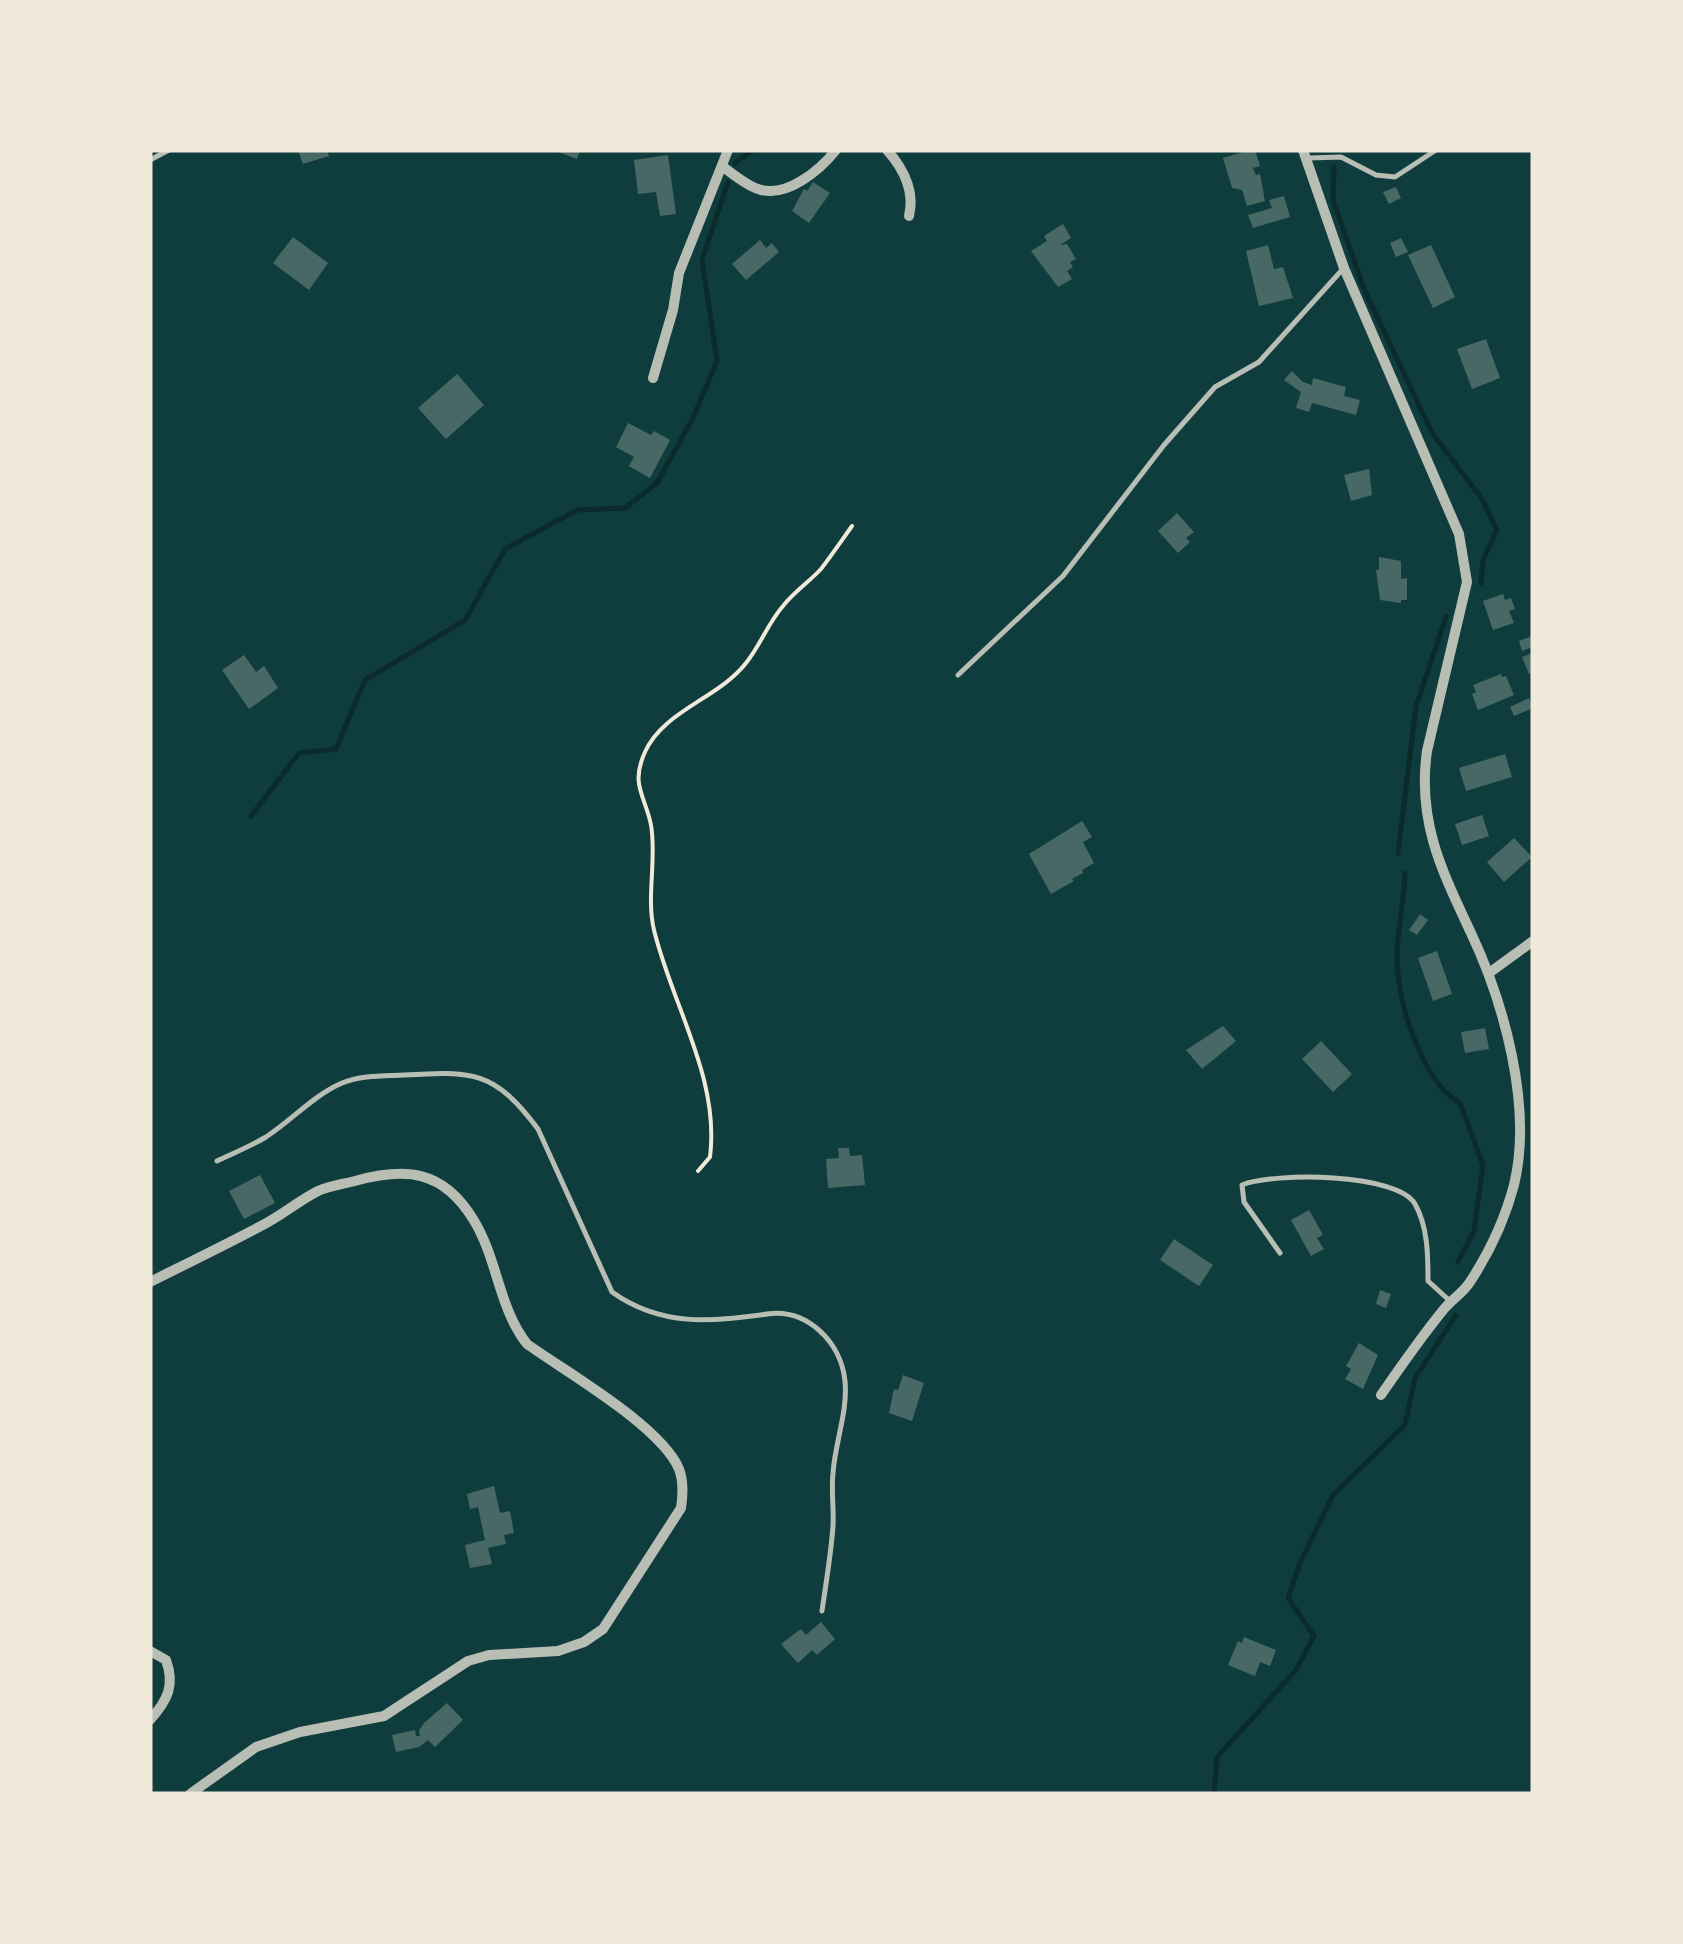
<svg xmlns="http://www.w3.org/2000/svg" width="1683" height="1944" font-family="'Fira Sans',sans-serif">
	<rect width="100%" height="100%" fill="#0f3d3e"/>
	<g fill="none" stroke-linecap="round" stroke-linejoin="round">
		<g stroke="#0a2a2b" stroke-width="5">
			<path d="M735,163L753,150"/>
			<path d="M1334,167L1333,200L1364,289L1432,433L1482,499L1497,530L1483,560L1481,583"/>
			<path d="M251,816L299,753L336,749L365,680L465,620L505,549L577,510L625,508L657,483L693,418L717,361L702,260L728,182"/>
			<path d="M1398,853L1416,706L1446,617"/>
			<path d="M1405,873C1404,905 1394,944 1398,974C1402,1014 1425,1084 1460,1103L1483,1165L1474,1231L1458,1262"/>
			<path d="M1214,1794L1217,1757L1296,1670L1314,1636L1288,1598L1300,1563L1333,1495L1405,1425L1415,1378L1456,1315"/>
		</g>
	</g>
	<g fill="#486865">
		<path d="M298,150H327L329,156L303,164Z"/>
		<path d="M553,150H580L577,159Z"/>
		<path d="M1250,150H1255L1260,166L1253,168L1256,175L1260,174L1265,201L1247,206L1242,190L1232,188L1223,158Z"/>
		<path d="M668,155L676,214L660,216L656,192L638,194L634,160Z"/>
		<path d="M813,182L830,193L809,223L792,211L804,189L807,191Z"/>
		<path d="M1396,187L1401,198L1389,204L1383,192Z"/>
		<path d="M1284,196L1290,217L1253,228L1248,215L1272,208L1269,200Z"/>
		<path d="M1063,224L1071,238L1060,245L1067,244L1076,259L1070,262L1073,267L1067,271L1072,279L1058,287L1031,251L1047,241L1044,236Z"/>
		<path d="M293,237L328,263L309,290L273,263Z"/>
		<path d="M1401,238L1408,252L1396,257L1390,243Z"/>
		<path d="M760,240L766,248L772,243L779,252L746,280L732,264Z"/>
		<path d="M1268,245L1274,269L1283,267L1293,298L1259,306L1246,251Z"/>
		<path d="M1431,245L1455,297L1433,308L1408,255Z"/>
		<path d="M1486,339L1500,378L1472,389L1457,349Z"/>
		<path d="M1292,371L1303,382L1312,385L1313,378L1346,387L1344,396L1360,400L1356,415L1312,403L1309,412L1296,408L1301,392L1284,380Z"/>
		<path d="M457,374L484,405L446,439L418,408Z"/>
		<path d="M628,423L651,435L654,431L670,440L650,478L629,466L634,457L616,447Z"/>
		<path d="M1369,469L1372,495L1351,501L1344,475Z"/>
		<path d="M1177,513L1194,532L1186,538L1190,542L1178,553L1158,531Z"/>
		<path d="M1379,557L1401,561V579L1407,578V600H1401V603L1380,600L1376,570H1379Z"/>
		<path d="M1503,594L1505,600L1511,598L1515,609L1509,611L1514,623L1493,630L1483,601Z"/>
		<path d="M1532,636L1533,647L1522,651L1519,641Z"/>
		<path d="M1533,653V672L1529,674L1522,657Z"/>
		<path d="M244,655L256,672L264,666L278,688L249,709L222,670Z"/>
		<path d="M1501,674L1502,677L1506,676L1514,695L1478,710L1472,694L1476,692L1473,685Z"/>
		<path d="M1529,698L1533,708L1514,716L1510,707Z"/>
		<path d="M1505,754L1512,777L1466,791L1459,768Z"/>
		<path d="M1482,815L1489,836L1462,845L1455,824Z"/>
		<path d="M1082,821L1092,837L1083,842L1094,863L1082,870L1083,873L1072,879L1074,881L1051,894L1029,854Z"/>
		<path d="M1514,838L1532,857L1504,882L1487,862Z"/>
		<path d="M1420,914L1428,920L1417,935L1409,930Z"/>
		<path d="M1437,951L1452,994L1433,1001L1418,958Z"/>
		<path d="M1223,1026L1236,1041L1202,1069L1186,1050Z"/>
		<path d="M1485,1028L1489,1049L1465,1053L1461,1032Z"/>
		<path d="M1321,1041L1352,1074L1333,1092L1302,1059Z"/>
		<path d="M838,1148H849L850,1156L862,1155L865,1185L828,1188L826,1159L839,1158Z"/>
		<path d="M260,1175L275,1203L244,1219L229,1191Z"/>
		<path d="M1309,1210L1323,1235L1317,1238L1324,1249L1311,1256L1291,1220Z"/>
		<path d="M1174,1239L1213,1265L1199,1286L1160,1260Z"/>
		<path d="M1380,1290L1391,1294L1386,1308L1376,1304Z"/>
		<path d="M1359,1343L1378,1355L1363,1389L1345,1379L1351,1369L1346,1366Z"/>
		<path d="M903,1375L924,1383L912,1421L889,1413L894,1389L898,1390Z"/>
		<path d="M494,1486L500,1513L510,1511L514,1533L504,1535L506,1544L488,1548L492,1564L470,1568L465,1545L485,1540L478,1507L470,1509L467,1494Z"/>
		<path d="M821,1622L835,1639L817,1655L812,1650L798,1663L781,1644L801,1629L806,1635Z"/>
		<path d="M1244,1637L1276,1650L1270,1666L1260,1662L1255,1676L1228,1665L1238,1641L1242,1643Z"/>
		<path d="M447,1703L463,1720L435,1747L428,1740L419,1747L396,1752L392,1735L415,1730L416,1736H420L419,1731L424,1723Z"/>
	</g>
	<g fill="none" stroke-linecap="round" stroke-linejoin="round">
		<path stroke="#f1e9da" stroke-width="4" d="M698,1171L710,1157C720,1078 672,1005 654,930C646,897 657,859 651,825C645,795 630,785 645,752C663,711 719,698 746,663C760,646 768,623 783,606C794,592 809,582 821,569C832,555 842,540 852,526"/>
		<g stroke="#b8beb3" stroke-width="5">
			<path d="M1309,158L1341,157L1376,175L1395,177L1436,150"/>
			<path d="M150,160L169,150"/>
			<path d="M958,675L1063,576L1164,445L1215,387L1259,362L1342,270"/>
			<path d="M217,1161C234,1153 251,1146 266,1137C292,1120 314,1095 342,1083C361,1075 384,1076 404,1075C472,1071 494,1070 538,1129L612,1292C661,1327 711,1322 767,1314C807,1308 841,1342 845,1381C848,1411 835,1443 833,1473C831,1490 834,1508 833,1526C831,1554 826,1583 822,1611"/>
			<path d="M1280,1253L1244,1202L1242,1185C1274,1172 1397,1173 1415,1204C1428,1227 1428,1256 1428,1281L1450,1301"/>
		</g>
		<g stroke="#b8beb3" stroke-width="10">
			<path d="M887,150C903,168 915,191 909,216"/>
			<path d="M1303,150L1344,268L1459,534L1467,582L1427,751C1417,822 1442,871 1471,933C1504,1003 1533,1107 1514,1185C1505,1219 1489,1253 1470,1282C1463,1293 1452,1299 1444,1309C1421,1337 1401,1366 1381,1395"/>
			<path d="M722,166C733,174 746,185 758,189C786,199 820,170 836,150"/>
			<path d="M653,378L673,310L679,273L728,150"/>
			<path d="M1489,973L1533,941"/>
			<path d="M150,1282C186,1264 223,1246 259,1227C280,1217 298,1201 318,1191C329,1186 343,1184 355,1181C406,1167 443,1170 473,1219C498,1259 498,1307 527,1344C566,1372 661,1426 679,1469C684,1482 683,1495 681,1508L603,1629L584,1642L558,1651L489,1655L468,1661L384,1716L300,1732L256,1747L190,1794"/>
			<path d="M150,1651L166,1660C175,1685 168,1700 150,1720"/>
		</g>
	</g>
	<rect width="1683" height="1944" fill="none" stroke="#f1e9da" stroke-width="305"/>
</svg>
